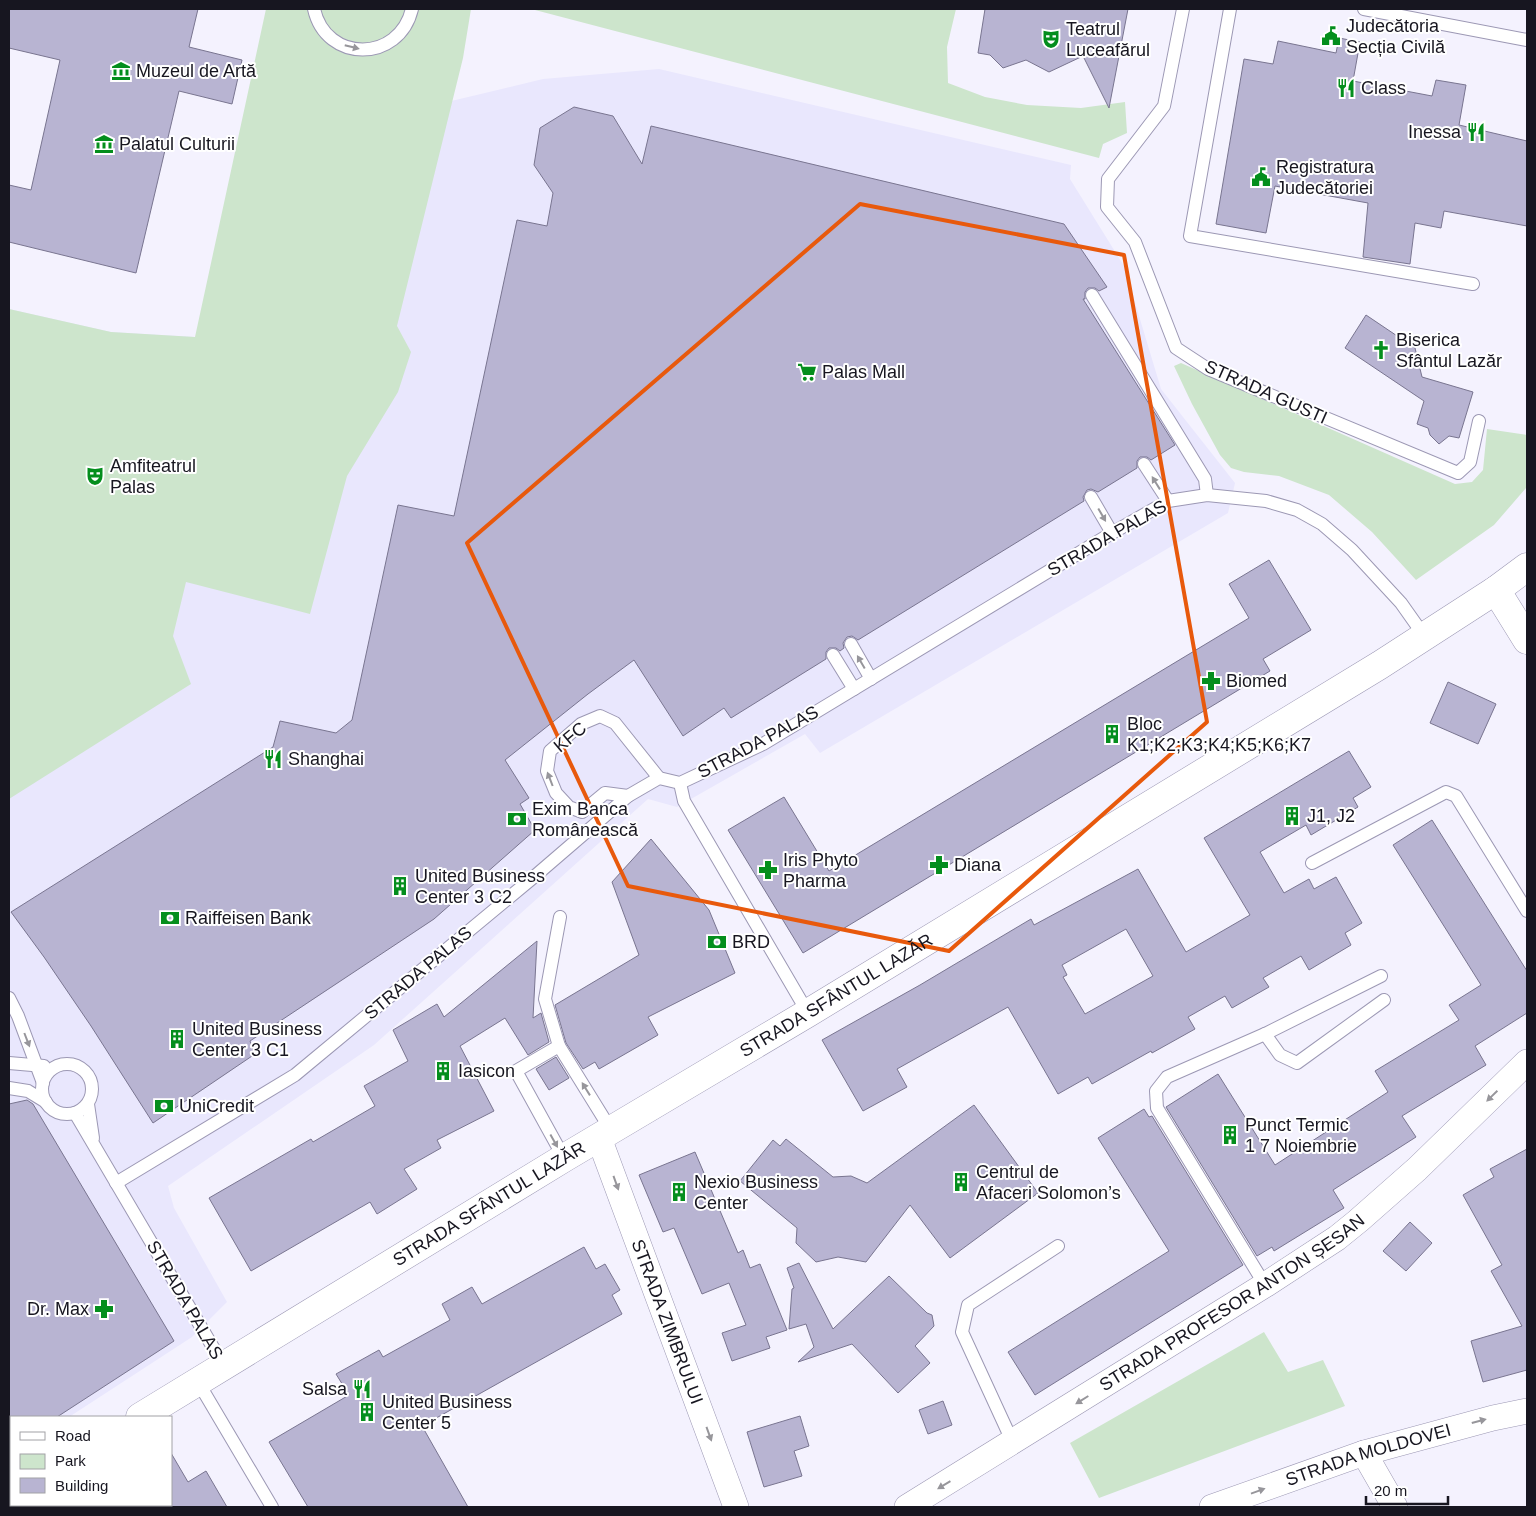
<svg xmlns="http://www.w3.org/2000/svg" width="1536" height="1516" font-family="Arial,sans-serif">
	<rect width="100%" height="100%" fill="#f4f2fe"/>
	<path fill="#e9e7fd" d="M659,69L1071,165L1070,179L1124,266L1161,389L1235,483L1228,513L820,753L805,734L677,807L648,799L374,1045L168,1186L174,1208L227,1302L192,1337L69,1417H11V1454L9,1456V309L111,332L195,337L397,114L543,79Z"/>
	<g fill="#cde5cc">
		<path d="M266,9H471L463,58L397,326L411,352L398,392L347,476L310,614L186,582L173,636L191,684L9,799V309L111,332L195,337Z"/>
		<path d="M535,9H956L947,47L948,83L985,97L1027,105L1081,108L1125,102L1127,133L1103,144L1099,158L535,10Z"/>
		<path d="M1181,363L1455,484L1472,482L1483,470L1487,429L1527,435L1526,488L1494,525L1416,580L1372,532L1329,495L1279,476L1244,472L1231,468L1220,455L1192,404L1174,366Z"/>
		<path d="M1264,1332L1288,1372L1323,1360L1345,1406L1099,1498L1070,1443Z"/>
	</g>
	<g fill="#b8b4d2" stroke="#797590" fill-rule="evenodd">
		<path d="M9,9H198L189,47L242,60L232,104L179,91L136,273L9,242V185L31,190L60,60L9,48Z"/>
		<path d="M985,9H1128L1109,108L1083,56L1049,72L1026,60L1003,68L990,55L978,53Z"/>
		<path d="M1339,38L1360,42L1353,81L1432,96L1436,80L1466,85L1459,125L1527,141V226L1444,211L1441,228L1415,223L1410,264L1363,257L1368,203L1275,186L1266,233L1216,224L1244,59L1273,64L1278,41L1336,53Z"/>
		<path d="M574,107L613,116L642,164L651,126L1064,224L1107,287L1099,291L1095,288H1088L1085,292V299H1083L1175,445L1151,460L1147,457H1140L1137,461V468L1098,492L1091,489L1087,490L1083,497L1084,501L858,640L852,636L847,637L843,643L844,648L840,651L836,648H829L826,652V659L731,718L724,708L683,736L634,660L588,694L505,760L529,798L520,804L535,830L434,919L250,1041L255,1054L153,1123L91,1026L44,957L11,912L273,747L280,721L336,733L352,720L398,505L454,516L517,220L547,226L553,193L534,165L540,128Z"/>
		<path d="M1366,315L1415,348L1422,377L1473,392L1459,438L1449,436L1439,444L1430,435L1428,428L1417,424L1424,401L1345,348Z"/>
		<path d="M1269,560L1311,630L1263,659L1270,671L803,953L728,830L784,797L829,871L1249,618L1229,584Z"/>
		<path d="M1448,682L1496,704L1478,744L1430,723Z"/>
		<path d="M1349,751L1371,787L1353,798L1358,807L1311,835L1306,825L1260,852L1284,893L1309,879L1314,889L1336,877L1362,923L1345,933L1351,945L1309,970L1301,956L1263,978L1269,987L1232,1008L1225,996L1188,1017L1195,1029L1152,1053L1151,1051L1092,1084L1088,1077L1058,1094L1008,1007L897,1069L907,1087L863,1111L822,1040L920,985L1031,919L1034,925L1138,869L1186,952L1250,915L1204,838ZM1126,929L1153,976L1085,1014L1063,977L1067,975L1062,965Z"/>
		<path d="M1432,820L1527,971V1013L1475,1046L1486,1065L1402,1116L1416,1137L1333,1190L1344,1208L1274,1251L1272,1247L1257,1256L1166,1107L1218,1074L1275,1165L1388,1092L1375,1071L1459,1020L1449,1005L1481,985L1393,845Z"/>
		<path d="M651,839L709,910L735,973L648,1017L658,1035L599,1069L595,1062L583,1069L566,1043L555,1005L639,955L612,882Z"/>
		<path d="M537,941L533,1018L541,1013L549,1042L528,1055L505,1018L460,1046L494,1111L437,1140L441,1148L404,1169L417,1189L377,1214L370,1202L251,1271L209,1198L311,1139L313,1142L375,1106L364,1086L408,1061L393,1030L437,1004L444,1017Z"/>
		<path d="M556,1057L569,1078L549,1090L536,1069Z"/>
		<path d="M27,1100L33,1104L174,1341L57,1417H9V1104Z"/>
		<path d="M974,1105L1038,1193L950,1258L910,1205L866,1262L838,1257L816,1262L796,1243L797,1228L740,1181L773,1140L780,1146L786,1139L833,1177L851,1176L867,1183Z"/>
		<path d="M1144,1109L1149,1117L1152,1116L1243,1265L1035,1395L1008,1352L1169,1251L1098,1138Z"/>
		<path d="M1527,1149V1370L1483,1382L1471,1341L1522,1326L1491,1271L1502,1265L1463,1195L1494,1177L1490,1169Z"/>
		<path d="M695,1152L738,1253L743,1250L750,1268L760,1264L787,1330L766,1337L770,1348L732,1361L722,1333L746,1325L729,1283L702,1294L674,1228L663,1232L639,1175Z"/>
		<path d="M1410,1222L1432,1243L1406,1271L1383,1251Z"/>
		<path d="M584,1247L596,1269L605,1264L620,1290L612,1295L622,1314L422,1426L468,1507H308L269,1442L349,1395L336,1374L379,1350L383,1357L450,1320L442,1304L472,1287L482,1304Z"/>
		<path d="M799,1263L833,1329L889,1276L927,1313L932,1315L934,1326L915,1346L930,1363L898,1393L852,1344L798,1362L814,1347L806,1324L789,1329L792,1289L794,1288L787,1268Z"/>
		<path d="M943,1401L952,1425L928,1434L919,1410Z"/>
		<path d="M800,1416L809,1446L794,1451L802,1476L764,1487L747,1432Z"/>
		<path d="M171,1453L188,1482L206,1471L227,1507H171Z"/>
	</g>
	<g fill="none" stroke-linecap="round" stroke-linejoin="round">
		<g stroke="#9c98b4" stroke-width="14">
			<g id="service">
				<path d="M314,9C326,63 399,63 412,9"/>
				<path d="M1183,9L1164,106L1108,179L1107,207L1135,242L1176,348L1208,369L1458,473L1470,462L1479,421"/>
				<path d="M1230,9L1190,236L1473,284"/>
				<path d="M1364,9L1527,40"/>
				<path d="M1092,295L1205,479L1207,495"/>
				<path d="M1144,464L1168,501"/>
				<path d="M1091,497L1112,533"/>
				<path d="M851,644L871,679"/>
				<path d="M833,655L854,689"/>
				<path d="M680,783L684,801L808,1013"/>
				<path d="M628,796L605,793L582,812L569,807L556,793L547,771L550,751L581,724L600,716L615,723L659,778"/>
				<path d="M1312,863L1446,792L1456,796L1527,911"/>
				<path d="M9,998L18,1016L43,1083"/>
				<path d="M1265,1034L1280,1055L1297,1063L1384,1000"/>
				<path d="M559,1046L545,999L560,917"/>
				<path d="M9,1063L44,1066"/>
				<circle cx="67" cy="1089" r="25"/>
				<path d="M9,1088L28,1091L46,1102"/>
				<path d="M88,1104L93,1138"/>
				<path d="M75,1113L224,1366"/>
				<path d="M564,1158L516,1071L559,1046L611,1130"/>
				<path d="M116,1183L295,1075L535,876L628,796L659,778L680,783L763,744L1112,533L1168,501L1207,495L1266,501L1297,510L1322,524L1352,550L1401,603L1425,637"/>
				<path d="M1265,1285L1157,1108L1156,1091L1167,1077L1265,1034L1381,976"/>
				<path d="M198,1382L272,1507"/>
				<path d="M1013,1443L962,1332L968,1305L1058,1246"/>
			</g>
		</g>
		<g stroke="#9c98b4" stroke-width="26">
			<g id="minor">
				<path id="s1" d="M599,1138L736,1507"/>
				<path d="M1364,1453L1395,1507"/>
				<path id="s2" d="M907,1507L1265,1285L1337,1238L1358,1221L1417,1169L1527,1062"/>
				<path id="s3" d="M1212,1507L1364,1453L1493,1418L1527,1411"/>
			</g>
		</g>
		<g stroke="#9c98b4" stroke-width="29">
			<path id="tertiary" d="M1496,590L1527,640"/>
		</g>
		<g stroke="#9c98b4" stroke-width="29">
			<g id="secondary">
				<path id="s4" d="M140,1417L564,1158L808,1013L1380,665L1496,590L1527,567"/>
				<path d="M9,1498L11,1497"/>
			</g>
		</g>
		<use href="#service" stroke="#fff" stroke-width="12"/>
		<use href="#minor" stroke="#fff" stroke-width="25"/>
		<use href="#tertiary" stroke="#fff" stroke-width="28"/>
		<use href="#secondary" stroke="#fff" stroke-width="28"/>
	</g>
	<defs><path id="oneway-solid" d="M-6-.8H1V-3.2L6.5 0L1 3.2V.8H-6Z" transform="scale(1.25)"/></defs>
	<g fill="#97969b">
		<use href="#oneway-solid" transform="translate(352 47) rotate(14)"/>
		<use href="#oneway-solid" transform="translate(1156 483) rotate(-122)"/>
		<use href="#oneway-solid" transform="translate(1102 515) rotate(60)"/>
		<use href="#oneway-solid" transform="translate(861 662) rotate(-120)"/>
		<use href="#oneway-solid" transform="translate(550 779) rotate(-111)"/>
		<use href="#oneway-solid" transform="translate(27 1040) rotate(69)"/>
		<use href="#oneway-solid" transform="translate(586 1089) rotate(-122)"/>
		<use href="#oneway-solid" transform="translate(1492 1096) rotate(136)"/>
		<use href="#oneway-solid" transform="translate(554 1141) rotate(61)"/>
		<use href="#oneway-solid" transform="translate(616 1183) rotate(70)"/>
		<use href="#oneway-solid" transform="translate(1082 1400) rotate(148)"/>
		<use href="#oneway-solid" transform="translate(1479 1421) rotate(-15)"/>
		<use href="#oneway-solid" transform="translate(709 1434) rotate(70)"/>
		<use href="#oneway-solid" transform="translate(944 1485) rotate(149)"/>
		<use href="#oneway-solid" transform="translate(1258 1491) rotate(-20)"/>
	</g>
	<path fill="none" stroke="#e8590c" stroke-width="4" stroke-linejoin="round" d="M860,204L1124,255L1207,722L949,951L628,886L467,543Z"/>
	<defs>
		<g id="civic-bare" transform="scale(1.5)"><path d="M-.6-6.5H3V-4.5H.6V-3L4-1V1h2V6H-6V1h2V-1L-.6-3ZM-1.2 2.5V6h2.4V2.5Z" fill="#048e1d" stroke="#fff" stroke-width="2.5" paint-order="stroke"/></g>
		<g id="theatre-bare" transform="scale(1.5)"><path d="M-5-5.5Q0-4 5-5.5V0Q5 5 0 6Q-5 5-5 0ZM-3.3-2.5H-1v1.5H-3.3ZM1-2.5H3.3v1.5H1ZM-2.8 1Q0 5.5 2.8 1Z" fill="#048e1d" stroke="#fff" stroke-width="2.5" paint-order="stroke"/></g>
		<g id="museum-bare" transform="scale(1.5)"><path d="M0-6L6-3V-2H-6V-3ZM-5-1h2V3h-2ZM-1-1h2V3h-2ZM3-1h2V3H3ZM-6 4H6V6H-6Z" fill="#048e1d" stroke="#fff" stroke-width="2.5" paint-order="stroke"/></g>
		<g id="restaurant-bare" transform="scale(1.5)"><path d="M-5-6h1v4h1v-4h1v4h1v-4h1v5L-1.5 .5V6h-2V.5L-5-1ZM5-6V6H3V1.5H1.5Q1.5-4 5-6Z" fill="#048e1d" stroke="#fff" stroke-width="2.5" paint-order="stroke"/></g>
		<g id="church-bare" transform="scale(1.5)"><path d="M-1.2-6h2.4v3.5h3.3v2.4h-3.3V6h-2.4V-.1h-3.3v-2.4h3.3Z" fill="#048e1d" stroke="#fff" stroke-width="2.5" paint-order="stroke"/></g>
		<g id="supermarket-bare" transform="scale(1.5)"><path d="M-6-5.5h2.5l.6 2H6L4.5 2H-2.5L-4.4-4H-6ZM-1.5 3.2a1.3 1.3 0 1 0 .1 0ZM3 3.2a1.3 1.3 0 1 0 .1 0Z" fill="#048e1d" stroke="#fff" stroke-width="2.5" paint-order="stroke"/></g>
		<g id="pharmacy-bare" transform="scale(1.5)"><path d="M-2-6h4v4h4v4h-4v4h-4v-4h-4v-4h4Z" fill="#048e1d" stroke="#fff" stroke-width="2.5" paint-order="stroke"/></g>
		<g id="building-bare" transform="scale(1.5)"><path d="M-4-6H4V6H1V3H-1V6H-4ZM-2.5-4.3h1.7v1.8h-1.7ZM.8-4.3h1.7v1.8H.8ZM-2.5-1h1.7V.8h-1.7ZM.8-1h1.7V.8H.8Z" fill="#048e1d" stroke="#fff" stroke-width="2.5" paint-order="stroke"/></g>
		<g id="bank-bare" transform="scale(1.5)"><path d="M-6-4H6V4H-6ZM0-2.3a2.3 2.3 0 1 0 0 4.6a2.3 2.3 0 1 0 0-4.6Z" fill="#048e1d" stroke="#fff" stroke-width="2.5" paint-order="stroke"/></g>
	</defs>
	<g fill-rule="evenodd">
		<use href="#civic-bare" x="1331" y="36"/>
		<use href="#theatre-bare" x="1051" y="39"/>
		<use href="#museum-bare" x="121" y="71"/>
		<use href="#restaurant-bare" x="1346" y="88"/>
		<use href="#restaurant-bare" x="1476" y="132"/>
		<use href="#museum-bare" x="104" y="144"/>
		<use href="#civic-bare" x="1261" y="177"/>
		<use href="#church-bare" x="1381" y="350"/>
		<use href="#supermarket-bare" x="807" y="372"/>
		<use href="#theatre-bare" x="95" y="476"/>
		<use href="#pharmacy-bare" x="1211" y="681"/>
		<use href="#building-bare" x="1112" y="734"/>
		<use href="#restaurant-bare" x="273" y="759"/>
		<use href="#building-bare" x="1292" y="816"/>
		<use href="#bank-bare" x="517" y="819"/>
		<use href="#pharmacy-bare" x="939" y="865"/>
		<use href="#pharmacy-bare" x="768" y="870"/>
		<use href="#building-bare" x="400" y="886"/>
		<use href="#bank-bare" x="170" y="918"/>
		<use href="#bank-bare" x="717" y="942"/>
		<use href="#building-bare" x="177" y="1039"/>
		<use href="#building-bare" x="443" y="1071"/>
		<use href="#bank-bare" x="164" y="1106"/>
		<use href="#building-bare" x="1230" y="1135"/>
		<use href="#building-bare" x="961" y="1182"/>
		<use href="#building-bare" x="679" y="1192"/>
		<use href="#pharmacy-bare" x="104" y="1309"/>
		<use href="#restaurant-bare" x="362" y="1389"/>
		<use href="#building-bare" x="367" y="1412"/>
	</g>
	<g text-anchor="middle" stroke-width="4" stroke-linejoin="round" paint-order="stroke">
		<g font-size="18" fill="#171620" stroke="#fff" text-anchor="start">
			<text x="1346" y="32">Judecătoria<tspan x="1346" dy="21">Secția Civilă</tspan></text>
			<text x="1066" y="35">Teatrul<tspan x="1066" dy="21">Luceafărul</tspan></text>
			<text x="136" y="77">Muzeul de Artă</text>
			<text x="1361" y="94">Class</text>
			<text x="1461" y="138" text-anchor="end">Inessa</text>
			<text x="119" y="150">Palatul Culturii</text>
			<text x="1276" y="173">Registratura<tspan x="1276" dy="21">Judecătoriei</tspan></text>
			<text x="1396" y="346">Biserica<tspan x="1396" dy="21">Sfântul Lazăr</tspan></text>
			<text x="822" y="378">Palas Mall</text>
			<text x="110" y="472">Amfiteatrul<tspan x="110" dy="21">Palas</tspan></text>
			<text x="1226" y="687">Biomed</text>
			<text x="1127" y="730">Bloc<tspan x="1127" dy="21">K1;K2;K3;K4;K5;K6;K7</tspan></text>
			<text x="288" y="765">Shanghai</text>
			<text x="532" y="815">Exim Banca<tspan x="532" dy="21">Românească</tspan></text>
			<text x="1307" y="822">J1, J2</text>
			<text x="783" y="866">Iris Phyto<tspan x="783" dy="21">Pharma</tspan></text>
			<text x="954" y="871">Diana</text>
			<text x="415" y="882">United Business<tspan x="415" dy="21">Center 3 C2</tspan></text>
			<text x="185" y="924">Raiffeisen Bank</text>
			<text x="732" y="948">BRD</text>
			<text x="192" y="1035">United Business<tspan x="192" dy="21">Center 3 C1</tspan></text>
			<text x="458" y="1077">Iasicon</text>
			<text x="179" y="1112">UniCredit</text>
			<text x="1245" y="1131">Punct Termic<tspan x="1245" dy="21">1 7 Noiembrie</tspan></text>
			<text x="976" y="1178">Centrul de<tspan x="976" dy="21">Afaceri Solomon’s</tspan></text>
			<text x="694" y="1188">Nexio Business<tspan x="694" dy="21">Center</tspan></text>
			<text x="89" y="1315" text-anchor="end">Dr. Max</text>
			<text x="347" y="1395" text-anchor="end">Salsa</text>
			<text x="382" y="1408">United Business<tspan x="382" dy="21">Center 5</tspan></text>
		</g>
		<g font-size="18" fill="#171620" stroke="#fff">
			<text transform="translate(1266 392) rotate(24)" y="6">STRADA GUSTI</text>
			<text transform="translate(1107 538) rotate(-30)" y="6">STRADA PALAS</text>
			<text transform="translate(570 737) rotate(-40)" y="6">KFC</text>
			<text transform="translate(758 742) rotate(-28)" y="6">STRADA PALAS</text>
			<text transform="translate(418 973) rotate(-40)" y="6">STRADA PALAS</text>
			<text dy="6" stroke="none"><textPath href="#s4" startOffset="814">STRADA SFÂNTUL LAZĂR</textPath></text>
			<text dy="6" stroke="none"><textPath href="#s4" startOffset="409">STRADA SFÂNTUL LAZĂR</textPath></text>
			<text transform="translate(185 1300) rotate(60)" y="6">STRADA PALAS</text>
			<text dy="6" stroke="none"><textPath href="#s2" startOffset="384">STRADA PROFESOR ANTON ȘESAN</textPath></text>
			<text dy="6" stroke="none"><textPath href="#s1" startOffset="196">STRADA ZIMBRULUI</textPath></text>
			<text dy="6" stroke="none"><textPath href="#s3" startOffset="165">STRADA MOLDOVEI</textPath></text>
		</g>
	</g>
	<rect width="1536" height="1516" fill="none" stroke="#171620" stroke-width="20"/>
	<rect x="10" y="1416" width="162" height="90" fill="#ffffff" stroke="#a2a2a6"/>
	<rect x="20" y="1432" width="25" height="8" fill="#ffffff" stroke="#a2a2a6"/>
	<text x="55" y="1441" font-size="15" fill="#171620">Road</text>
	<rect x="20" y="1454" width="25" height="15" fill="#cde5cc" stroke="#a2a2a6"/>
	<text x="55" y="1466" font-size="15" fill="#171620">Park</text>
	<rect x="20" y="1478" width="25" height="15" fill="#b8b4d2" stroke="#a2a2a6"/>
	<text x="55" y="1491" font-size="15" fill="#171620">Building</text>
	<path d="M1366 1496v8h82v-8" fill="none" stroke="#171620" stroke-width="2.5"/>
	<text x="1374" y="1496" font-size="15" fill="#171620" stroke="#ffffff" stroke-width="4" paint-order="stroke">20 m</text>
</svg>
